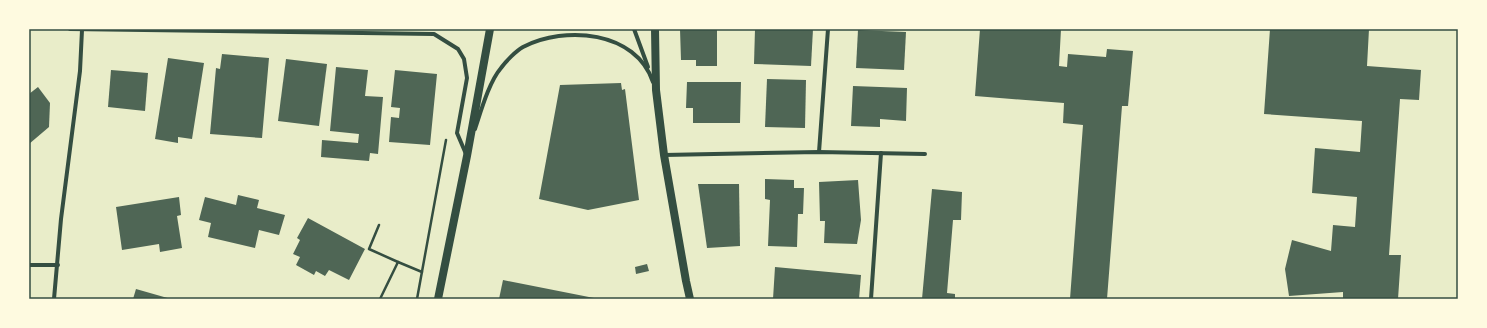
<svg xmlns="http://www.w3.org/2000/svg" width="1487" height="328" font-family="'Noto Sans',sans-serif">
	<rect width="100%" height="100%" fill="#e9edc9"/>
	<g fill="#4f6655">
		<path d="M680,29H717V66H696V60H681Z"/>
		<path d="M755,29H813L811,66L754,64Z"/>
		<path d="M980,29H1061L1059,66L1067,67L1068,54L1106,57L1107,49L1133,51L1128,106H1122L1107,299H1070L1083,125L1063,123L1064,103L975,96Z"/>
		<path d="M1270,29H1369L1367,66L1421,70L1419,100L1400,99L1389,255H1401L1398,299H1343V292L1289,296L1285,269L1292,240L1331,251L1333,225L1355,227L1357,197L1312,193L1315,148L1360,152L1362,121L1264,114Z"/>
		<path d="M858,30L906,32L904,70L856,68Z"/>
		<path d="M222,54L269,58L262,138L210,134L216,68L220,69Z"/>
		<path d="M168,58L204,63L192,139L178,137V143L155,139Z"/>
		<path d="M286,59L327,64L319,126L278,121Z"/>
		<path d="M336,67L368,70L365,96L383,97L378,154L370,153L369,161L321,157L322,140L358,143L359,134L330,131Z"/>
		<path d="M111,70L148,73L145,111L108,107Z"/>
		<path d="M395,70L437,74L430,145L389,142L391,117L399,118L400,108L391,107Z"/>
		<path d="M767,79L806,80L805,128L765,127Z"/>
		<path d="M687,82H741L740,123H693V108H686Z"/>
		<path d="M621,83L622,90L625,89L639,200L588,210L539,199L560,85Z"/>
		<path d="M853,86L907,88L906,121L880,119V127L851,126Z"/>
		<path d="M38,87L50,103L49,127L29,144V94Z"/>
		<path d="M765,179L794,180V188H804L803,214H798L797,247L768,246L770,200L765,199Z"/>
		<path d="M858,180L861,220L857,244L824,243L825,221H820L819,182Z"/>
		<path d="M698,184H739L740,246L707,248Z"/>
		<path d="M932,189L962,192L961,220H953L947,293L955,294V299H922Z"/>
		<path d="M238,195L259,200L257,208L285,215L279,235L259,230L255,248L208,237L211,223L199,220L205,197L236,205Z"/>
		<path d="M179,197L181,215L177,216L182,248L160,252L159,244L122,250L116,207Z"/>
		<path d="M308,218L365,249L349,280L329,270L325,276L316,271L314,275L296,265L300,257L293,254L300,240L297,238Z"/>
		<path d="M647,264L649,271L636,274L635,267Z"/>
		<path d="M775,267L861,275L859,299H773Z"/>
		<path d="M503,280L594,298V299H499Z"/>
		<path d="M136,289L171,299H133Z"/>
	</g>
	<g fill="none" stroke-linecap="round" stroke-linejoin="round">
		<g stroke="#344e41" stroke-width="2.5">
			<path d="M379,225L369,249L398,262"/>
			<path d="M380,299L398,262L422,272"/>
			<path d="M417,299L446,140"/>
		</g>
		<g stroke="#344e41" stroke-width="4">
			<path d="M70,29L434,34L458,49L464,59L467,78L457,133L466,154"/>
			<path d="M634,29L648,67"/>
			<path d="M475,129C481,111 489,82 501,68C506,61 516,51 523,47C565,25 636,31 653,82"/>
			<path d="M819,152L828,29"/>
			<path d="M664,155L819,152L925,154"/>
			<path d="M29,265H58"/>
			<path d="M54,299L61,219L80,71L82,30"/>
			<path d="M871,299L881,153"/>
		</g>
		<g stroke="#344e41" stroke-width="8">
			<path d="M655,29L656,90L664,155L686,281L690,299"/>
			<path d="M438,299L467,156L490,29"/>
		</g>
	</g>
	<rect width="1487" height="328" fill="none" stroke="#fefae0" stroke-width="60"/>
	<rect x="30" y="30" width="1427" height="268" fill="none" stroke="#344e41" stroke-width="1.5"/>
</svg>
